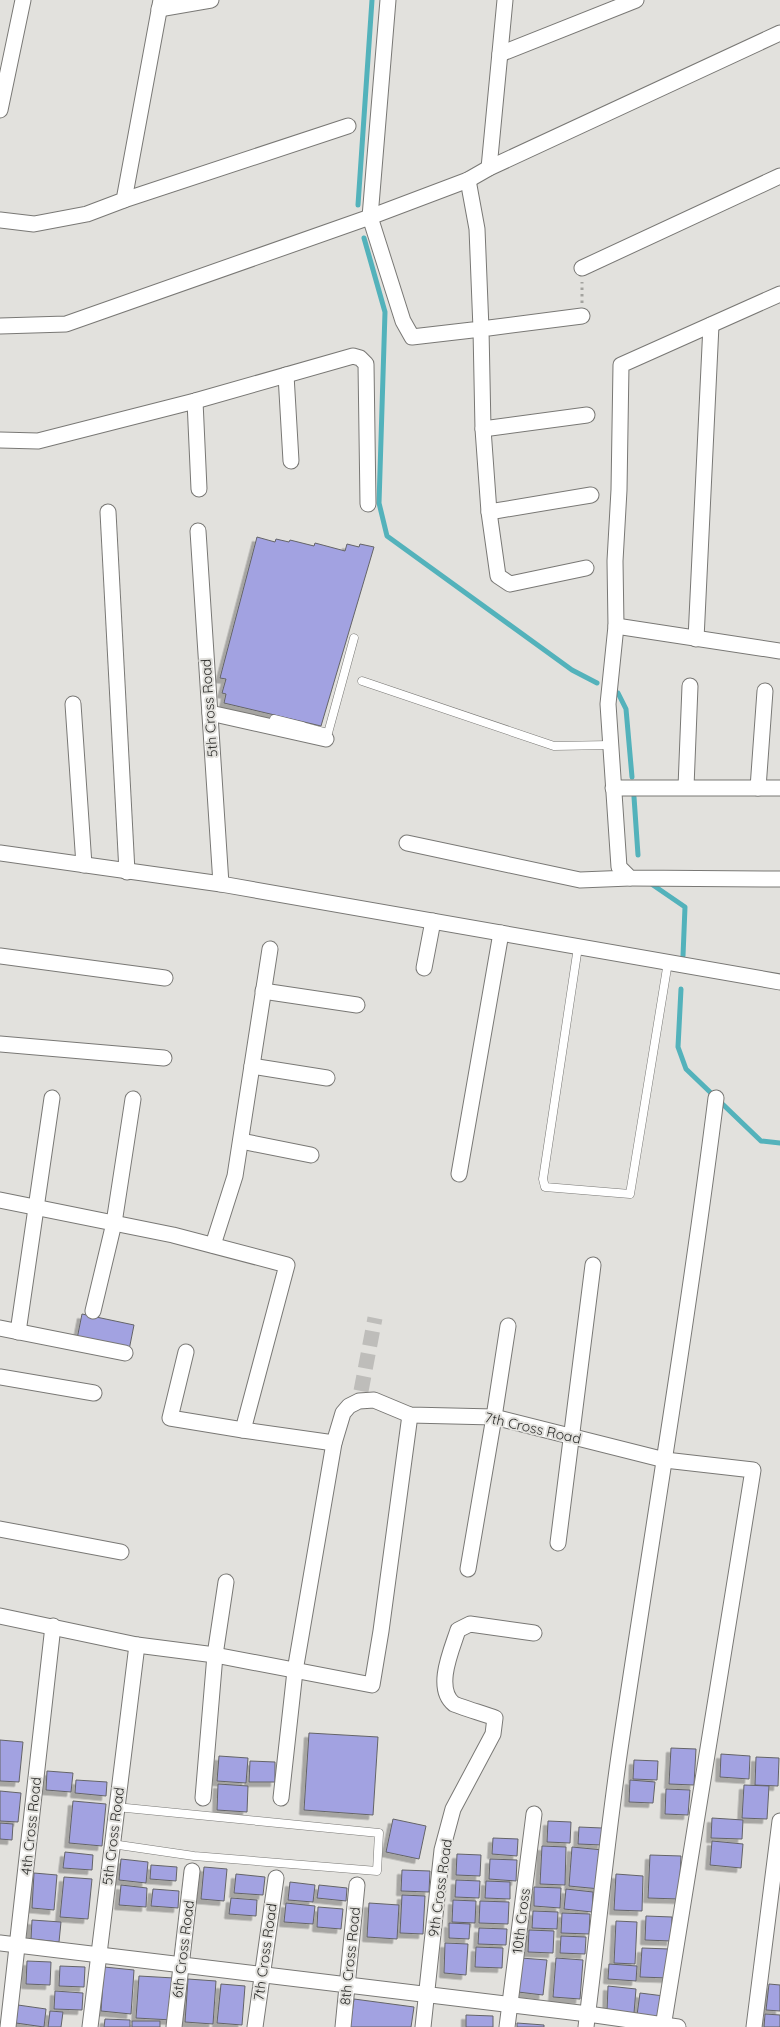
<svg xmlns="http://www.w3.org/2000/svg" width="780" height="2027" font-family="Quicksand,sans-serif">
	<defs>
		<filter id="shadow"><feDropShadow dx="-4.5" dy="4.5" stdDeviation="0" flood-color="#0004"/></filter>
	</defs>
	<rect width="100%" height="100%" fill="#e2e1dd"/>
	<g fill="none" stroke-linecap="round" stroke-linejoin="round">
		<g stroke="#53b2bb" stroke-width="5">
			<path d="M358,205L372,0"/>
			<path d="M364,238L385,312L379,503L387,536L572,670L597,683"/>
			<path d="M618,693L626,709L632,777"/>
			<path d="M634,797L638,855"/>
			<path d="M650,883L685,907L683,956"/>
			<path d="M681,989L678,1047L686,1069L761,1141L780,1143"/>
		</g>
	</g>
	<g fill="#a2a2e1" stroke="#646467" filter="url(#shadow)">
		<path d="M257,537L275,542L276,539L289,542L290,540L314,546L315,543L345,551L347,544L359,547L360,544L374,547L321,726L224,703L226,694L222,693L226,679L220,678Z"/>
		<path d="M82,1314L134,1325L129,1350L77,1339Z"/>
		<path d="M309,1733L378,1737L373,1815L304,1810Z"/>
		<path d="M0,1740L23,1742L19,1782L0,1781Z"/>
		<path d="M671,1748L696,1749L694,1785L669,1784Z"/>
		<path d="M721,1754L750,1756L749,1779L720,1777Z"/>
		<path d="M219,1756L248,1758L246,1783L217,1781Z"/>
		<path d="M756,1757L779,1758L778,1786L755,1785Z"/>
		<path d="M634,1760L658,1761L657,1780L633,1779Z"/>
		<path d="M250,1761L275,1762V1782H249Z"/>
		<path d="M47,1771L73,1773L71,1792L46,1790Z"/>
		<path d="M76,1780L107,1782L106,1796L75,1793Z"/>
		<path d="M630,1780L655,1782L653,1803L629,1802Z"/>
		<path d="M218,1784L248,1786L247,1812L217,1810Z"/>
		<path d="M744,1785L769,1786L767,1819L742,1818Z"/>
		<path d="M666,1789L690,1790L688,1815L665,1814Z"/>
		<path d="M0,1791L21,1793L18,1822L0,1821Z"/>
		<path d="M73,1801L106,1804L102,1846L69,1843Z"/>
		<path d="M712,1818L743,1820L742,1839L711,1838Z"/>
		<path d="M393,1819L426,1826L419,1859L386,1852Z"/>
		<path d="M548,1821L571,1822L570,1843L547,1842Z"/>
		<path d="M0,1823L13,1824L12,1840L0,1839Z"/>
		<path d="M579,1827L602,1828V1845L578,1844Z"/>
		<path d="M493,1838L518,1839L517,1856L492,1854Z"/>
		<path d="M712,1841L743,1844L741,1868L710,1865Z"/>
		<path d="M542,1846L566,1847L565,1885L540,1884Z"/>
		<path d="M572,1847L603,1850L600,1889L569,1886Z"/>
		<path d="M65,1852L93,1855L92,1870L63,1868Z"/>
		<path d="M457,1854L481,1855L480,1876L456,1875Z"/>
		<path d="M650,1855L681,1856L679,1899L648,1898Z"/>
		<path d="M121,1859L148,1862L146,1883L119,1880Z"/>
		<path d="M490,1859L517,1860L516,1881L489,1879Z"/>
		<path d="M151,1865L177,1867L176,1881L150,1879Z"/>
		<path d="M204,1867L227,1869L224,1901L201,1899Z"/>
		<path d="M402,1870L430,1871L429,1892L401,1891Z"/>
		<path d="M34,1873L57,1875L54,1910L32,1908Z"/>
		<path d="M236,1874L265,1877L263,1895L234,1893Z"/>
		<path d="M616,1874L643,1876L642,1911L614,1910Z"/>
		<path d="M64,1877L92,1879L88,1919L60,1917Z"/>
		<path d="M456,1880L480,1881L479,1898L455,1897Z"/>
		<path d="M486,1881L510,1882V1899L485,1898Z"/>
		<path d="M290,1882L315,1885L313,1902L288,1900Z"/>
		<path d="M121,1885L147,1888L146,1907L119,1905Z"/>
		<path d="M319,1885L347,1888L346,1901L317,1898Z"/>
		<path d="M534,1887L561,1888L560,1908L534,1906Z"/>
		<path d="M153,1889L179,1891L178,1908L151,1906Z"/>
		<path d="M566,1889L593,1892L592,1912L564,1909Z"/>
		<path d="M402,1895L425,1896L423,1934L400,1933Z"/>
		<path d="M231,1898L257,1900L256,1916L229,1914Z"/>
		<path d="M453,1900L476,1901L475,1923L452,1922Z"/>
		<path d="M480,1901L509,1902L508,1924L479,1923Z"/>
		<path d="M286,1903L315,1906L313,1924L284,1922Z"/>
		<path d="M369,1903L399,1905L397,1939L367,1937Z"/>
		<path d="M318,1907L343,1909L341,1929L317,1927Z"/>
		<path d="M533,1911L558,1912L557,1929L532,1928Z"/>
		<path d="M562,1913L590,1914L589,1934L561,1933Z"/>
		<path d="M646,1916L672,1917L671,1941L645,1940Z"/>
		<path d="M32,1920L61,1922L59,1942L31,1939Z"/>
		<path d="M616,1921L637,1922L635,1964L614,1963Z"/>
		<path d="M449,1923L470,1924L469,1939L449,1938Z"/>
		<path d="M479,1928L507,1929L506,1945L478,1944Z"/>
		<path d="M529,1930L554,1931L553,1953L528,1952Z"/>
		<path d="M561,1936L586,1937L585,1954L560,1953Z"/>
		<path d="M445,1943L468,1944L466,1975L444,1973Z"/>
		<path d="M476,1947L503,1948L502,1968L475,1967Z"/>
		<path d="M642,1948L669,1949L668,1978L640,1977Z"/>
		<path d="M521,1958L547,1960L543,1995L518,1992Z"/>
		<path d="M556,1958L583,1960L580,1999L553,1997Z"/>
		<path d="M27,1961L51,1962L50,1985L26,1984Z"/>
		<path d="M609,1964L637,1966L636,1981L608,1979Z"/>
		<path d="M60,1966L85,1967L84,1987L59,1986Z"/>
		<path d="M104,1967L134,1970L131,2014L101,2011Z"/>
		<path d="M139,1976L174,1978L172,2020L136,2018Z"/>
		<path d="M188,1979L216,1981L213,2024L185,2022Z"/>
		<path d="M221,1984L245,1986L242,2025L217,2023Z"/>
		<path d="M769,1984L780,1985V2011L766,2010Z"/>
		<path d="M608,1986L636,1989L634,2013L607,2011Z"/>
		<path d="M55,1991L83,1993L82,2010L54,2009Z"/>
		<path d="M640,1993L664,1996L661,2018L637,2015Z"/>
		<path d="M354,1999L414,2007L411,2027H350Z"/>
		<path d="M18,2005L46,2009L44,2027L16,2023Z"/>
		<path d="M50,2011L63,2012L61,2027H48Z"/>
		<path d="M765,2014L780,2015V2027H764Z"/>
		<path d="M466,2015L493,2016V2027H466Z"/>
		<path d="M105,2019L130,2020V2027H104Z"/>
		<rect x="132" y="2021" width="28" height="6"/>
		<path d="M517,2023L544,2025V2027H517Z"/>
	</g>
	<g fill="none" stroke-linecap="round" stroke-linejoin="round">
		<path stroke="#bebdba" stroke-width="15" stroke-dasharray="15 8" stroke-linecap="butt" d="M361,1391L375,1318"/>
		<g stroke="#797875" stroke-width="9">
			<g id="lane">
				<path d="M362,681L554,746L610,745"/>
				<path d="M272,726L274,719L302,726"/>
				<path d="M300,733L302,726L328,733L354,638"/>
				<path d="M578,947L543,1179L545,1187L630,1194L668,962"/>
				<path d="M112,1844L194,1856L377,1871L379,1833L116,1807"/>
			</g>
		</g>
		<g stroke="#797875" stroke-width="17">
			<g id="street">
				<path d="M388,0L370,217L403,321L412,337L481,329L477,229L468,180"/>
				<path d="M159,9L211,0"/>
				<path d="M500,54L636,0"/>
				<path d="M0,110L23,0"/>
				<path d="M489,168L505,0"/>
				<path d="M124,200L348,126"/>
				<path d="M0,220L34,224L87,214L124,200L161,0"/>
				<path d="M582,268L780,176"/>
				<path d="M780,294L621,365L619,490L615,561L616,626L608,704L619,867L630,878L780,879"/>
				<path d="M582,316L481,329L483,429L489,512L498,576L510,584L586,568"/>
				<path d="M0,326L66,324L370,217L468,180L489,168L780,33"/>
				<path d="M286,375L291,461"/>
				<path d="M195,401L199,489"/>
				<path d="M483,429L587,415"/>
				<path d="M0,440L38,441L195,401L353,356L360,358L366,364L368,504"/>
				<path d="M108,512L127,872"/>
				<path d="M489,512L591,495"/>
				<path d="M198,531L221,884"/>
				<path d="M616,626L780,651"/>
				<path d="M696,639L711,325"/>
				<path d="M73,704L84,865"/>
				<path d="M210,713L326,739"/>
				<path d="M686,787L690,686"/>
				<path d="M613,788H780"/>
				<path d="M758,788L765,691"/>
				<path d="M407,843L580,880L630,878"/>
				<path d="M0,853L221,884L780,982"/>
				<path d="M0,956L165,978"/>
				<path d="M424,968L433,921"/>
				<path d="M263,991L357,1005"/>
				<path d="M0,1044L164,1058"/>
				<path d="M252,1066L327,1078"/>
				<path d="M241,1141L311,1155"/>
				<path d="M459,1174L501,933"/>
				<path d="M0,1200L173,1235L287,1265L243,1430"/>
				<path d="M213,1245L235,1176L270,949"/>
				<path d="M93,1311L114,1223L133,1099"/>
				<path d="M0,1328L125,1353"/>
				<path d="M18,1332L52,1098"/>
				<path d="M186,1352L170,1418L243,1430L334,1443"/>
				<path d="M0,1377L94,1393"/>
				<path d="M0,1529L121,1552"/>
				<path d="M558,1543L593,1265"/>
				<path d="M468,1569L494,1417L508,1326"/>
				<path d="M0,1616L137,1645L215,1655L372,1685L381,1631L410,1415"/>
				<path d="M203,1798L215,1655L226,1582"/>
				<path d="M281,1798L295,1671L334,1443L343,1413L349,1406L359,1401L374,1400L410,1415L494,1417L665,1460L753,1470L663,2027"/>
				<path d="M0,1943L588,2014L678,2027"/>
				<path d="M8,2027L53,1626"/>
				<path d="M90,2027L137,1645"/>
				<path d="M174,2027L192,1871"/>
				<path d="M255,2027L276,1878"/>
				<path d="M343,2027L357,1885"/>
				<path d="M423,2027L442,1850L453,1809L493,1734L495,1718C487,1715 458,1706 454,1704C434,1688 452,1649 458,1630L470,1624L534,1633"/>
				<path d="M507,2027L534,1814"/>
				<path d="M586,2027C598,1932 607,1836 621,1742C653,1527 689,1313 716,1098"/>
				<path d="M754,2027L780,1821"/>
			</g>
		</g>
		<path stroke="#a3a39f" stroke-width="3" stroke-dasharray="2.5 4" stroke-linecap="butt" d="M582,303V282"/>
		<use href="#lane" stroke="#fff" stroke-width="8"/>
		<use href="#street" stroke="#fff" stroke-width="15"/>
	</g>
	<g text-anchor="middle" stroke-width="4" stroke-linejoin="round" paint-order="stroke">
		<g font-size="14" fill="#2e2e2c" stroke="#e2e1dd">
			<text transform="translate(209 708) rotate(-94)" y="5">5th Cross Road</text>
			<text transform="translate(533 1428) rotate(13)" y="5">7th Cross Road</text>
			<text transform="translate(31 1826) rotate(-84)" y="5">4th Cross Road</text>
			<text transform="translate(113 1836) rotate(-83)" y="5">5th Cross Road</text>
			<text transform="translate(440 1888) rotate(-82)" y="5">9th Cross Road</text>
			<text transform="translate(521 1921) rotate(-83)" y="5">10th Cross</text>
			<text transform="translate(183 1949) rotate(-83)" y="5">6th Cross Road</text>
			<text transform="translate(265 1952) rotate(-82)" y="5">7th Cross Road</text>
			<text transform="translate(350 1956) rotate(-84)" y="5">8th Cross Road</text>
		</g>
	</g>
</svg>
